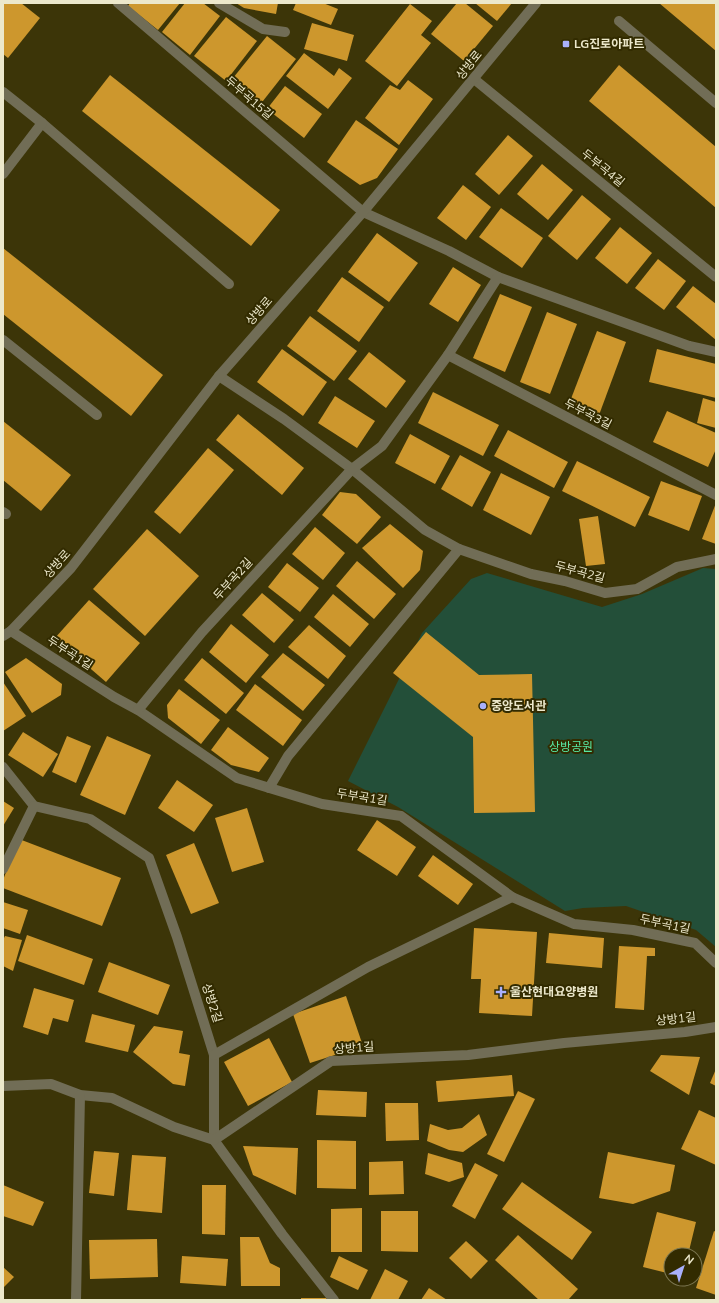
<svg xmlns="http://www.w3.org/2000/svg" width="719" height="1303" font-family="Mulish,'Noto Sans KR',sans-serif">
	<rect width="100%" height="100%" fill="#3c3508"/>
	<path fill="#234f39" d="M703,568L716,569V947L696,930L626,906L583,908L565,911L398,807L348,781L422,633L471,579L487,573L602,607L642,594Z"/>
	<g fill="#cd972d">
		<path d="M3,3H21L40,18L8,58L3,54Z"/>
		<path d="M130,3H180L158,30L128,6Z"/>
		<path d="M185,3H203L220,16L190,55L162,32Z"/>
		<path d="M236,3H278L276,14L244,8Z"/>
		<path d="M296,3H323L338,9L331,25L293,10Z"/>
		<path d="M457,3H465L493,26L464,61L431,34Z"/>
		<path d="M475,3H512L497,21Z"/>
		<path d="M659,3H716V51Z"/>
		<path d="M410,4L432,21L421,35L431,43L397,86L365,61Z"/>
		<path d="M226,17L257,41L226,81L194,56Z"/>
		<path d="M312,23L354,35L347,61L304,49Z"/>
		<path d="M267,36L296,59L259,106L229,83Z"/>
		<path d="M304,53L334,76L339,68L352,78L328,109L286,76Z"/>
		<path d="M619,65L716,147V208L589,101Z"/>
		<path d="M110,75L280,210L251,246L82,111Z"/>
		<path d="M408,80L433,99L399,145L365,118L390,85L400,90Z"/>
		<path d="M285,86L322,114L304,138L267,109Z"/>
		<path d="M356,120L398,149L377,178L360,185L327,162Z"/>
		<path d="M508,135L533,156L499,195L475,174Z"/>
		<path d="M542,164L573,190L548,220L517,194Z"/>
		<path d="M463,185L491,207L466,240L437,218Z"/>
		<path d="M582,195L611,219L577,260L548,236Z"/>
		<path d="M501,208L543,238L522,268L479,237Z"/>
		<path d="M620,227L652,253L627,284L595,258Z"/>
		<path d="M377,233L418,263L389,302L348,272Z"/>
		<path d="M3,248L163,375L131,416L3,314Z"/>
		<path d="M658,259L686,281L664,310L635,288Z"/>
		<path d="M453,267L481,285L458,322L429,304Z"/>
		<path d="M342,277L384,307L359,342L317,311Z"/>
		<path d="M693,286L716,304V340L676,307Z"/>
		<path d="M500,294L532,307L505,372L473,358Z"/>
		<path d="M547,312L577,324L550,394L520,382Z"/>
		<path d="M310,316L357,351L334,381L287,346Z"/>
		<path d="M597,331L626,342L599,415L569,404Z"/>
		<path d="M282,349L327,382L303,416L257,382Z"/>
		<path d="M657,349L716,364V398L649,382Z"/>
		<path d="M369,352L406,381L386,408L348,379Z"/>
		<path d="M433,392L499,425L483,456L418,423Z"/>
		<path d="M335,396L375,421L357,448L318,423Z"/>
		<path d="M703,398L716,402V428L697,423Z"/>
		<path d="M667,411L716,433V449L708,467L653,442Z"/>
		<path d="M238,414L304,468L282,495L216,440Z"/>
		<path d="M3,421L71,475L41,511L3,480Z"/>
		<path d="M508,430L568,462L554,488L494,456Z"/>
		<path d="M410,434L450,456L435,484L395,463Z"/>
		<path d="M208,448L234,470L180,534L154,512Z"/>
		<path d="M460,455L491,472L472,507L441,489Z"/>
		<path d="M577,461L650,497L635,527L562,491Z"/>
		<path d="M501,473L550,497L531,535L483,510Z"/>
		<path d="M661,481L702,496L689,531L648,515Z"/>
		<path d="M340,492L356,494L381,517L357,544L322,515Z"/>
		<path d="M716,503V544L702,539Z"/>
		<path d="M598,516L605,564L586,566L579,519Z"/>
		<path d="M390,524L423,551L420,570L403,588L362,548Z"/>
		<path d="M315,527L345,553L323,580L292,554Z"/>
		<path d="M147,529L199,576L145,636L93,589Z"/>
		<path d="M357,561L396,594L374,619L336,586Z"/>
		<path d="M287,563L319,588L300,612L268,587Z"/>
		<path d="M262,593L294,620L274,643L242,615Z"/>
		<path d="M333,594L369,624L350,647L314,617Z"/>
		<path d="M89,600L140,643L106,682L55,638Z"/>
		<path d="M231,624L269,655L246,683L209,652Z"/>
		<path d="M309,625L346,656L328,679L288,647Z"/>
		<path d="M426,632L479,675L532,674L535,812L474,813L473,737L393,673Z"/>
		<path d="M283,653L325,685L303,711L261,677Z"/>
		<path d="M26,658L62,684L61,695L32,713L5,672Z"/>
		<path d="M202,658L244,693L226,714L184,680Z"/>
		<path d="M3,682L26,716L3,731Z"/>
		<path d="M255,684L302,720L283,746L236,710Z"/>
		<path d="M179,689L220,720L201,744L168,718L167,705Z"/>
		<path d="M228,727L269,758L259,772L231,765L211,750Z"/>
		<path d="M23,732L58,754L43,777L8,755Z"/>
		<path d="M67,736L91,746L76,783L52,772Z"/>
		<path d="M107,736L151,755L125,815L80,795Z"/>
		<path d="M177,780L213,805L194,832L158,808Z"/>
		<path d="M3,801L14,808L3,826Z"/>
		<path d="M247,808L264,862L232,872L215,818Z"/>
		<path d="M377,820L416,847L397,876L357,850Z"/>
		<path d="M19,839L121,878L102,926L3,888V880Z"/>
		<path d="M194,843L219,903L191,914L166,855Z"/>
		<path d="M433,855L473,884L458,905L418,876Z"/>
		<path d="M3,902L28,910L20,934L3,928Z"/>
		<path d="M474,928L537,932L532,1016L479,1013L481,979H471Z"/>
		<path d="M549,933L604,938L602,968L546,963Z"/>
		<path d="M27,935L93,959L84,985L18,961Z"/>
		<path d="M5,936L22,940L13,971L3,966V940Z"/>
		<path d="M619,946L655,948V956H647L644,1010L615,1008Z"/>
		<path d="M109,962L170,985L158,1015L98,992Z"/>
		<path d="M34,988L74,1000L68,1022L53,1018L48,1035L23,1027Z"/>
		<path d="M346,996L363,1046L310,1063L293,1014Z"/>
		<path d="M92,1014L135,1025L128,1052L85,1042Z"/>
		<path d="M154,1026L183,1031L179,1053L190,1055L185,1086L173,1084L133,1052Z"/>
		<path d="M269,1038L292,1082L248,1106L224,1062Z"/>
		<path d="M661,1055L700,1057L689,1095L650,1071Z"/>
		<path d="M716,1069V1086L710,1083Z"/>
		<path d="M512,1075L514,1096L438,1102L436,1081Z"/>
		<path d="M318,1090L367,1092L366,1117L316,1115Z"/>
		<path d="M518,1091L535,1099L504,1162L487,1154Z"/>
		<path d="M385,1103H418L419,1140L386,1141Z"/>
		<path d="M699,1110L716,1118V1165L681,1149Z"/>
		<path d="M479,1114L487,1135L463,1152L449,1150L427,1141L430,1124L448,1130L462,1128Z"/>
		<path d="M317,1140L356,1141V1189L317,1188Z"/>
		<path d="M243,1146L298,1148L296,1195L253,1175Z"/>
		<path d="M94,1151L119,1153L114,1196L89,1193Z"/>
		<path d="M608,1152L675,1165L670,1191L633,1204L599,1198Z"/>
		<path d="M428,1153L462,1163L464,1177L449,1182L425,1174Z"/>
		<path d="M132,1155L166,1157L162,1213L127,1210Z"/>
		<path d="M403,1161L404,1194L369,1195V1162Z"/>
		<path d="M475,1163L498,1175L475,1219L452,1206Z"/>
		<path d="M522,1182L592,1232L572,1260L502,1209Z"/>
		<path d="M3,1185L44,1202L33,1226L3,1216Z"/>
		<path d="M202,1185H226L225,1235L202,1234Z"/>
		<path d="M362,1208V1252H331V1209Z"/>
		<path d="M381,1211H418V1252L381,1251Z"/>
		<path d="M657,1212L696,1222L688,1255H671V1274L643,1267Z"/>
		<path d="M714,1231L716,1232V1295L696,1288Z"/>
		<path d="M518,1235L578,1289L568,1300H539L495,1260Z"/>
		<path d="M240,1237H259L270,1263L280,1268V1286H241Z"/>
		<path d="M157,1239L158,1277L90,1279L89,1240Z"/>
		<path d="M466,1241L488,1261L471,1279L449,1258Z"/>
		<path d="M182,1256L228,1259L226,1286L180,1283Z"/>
		<path d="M339,1256L368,1270L358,1290L330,1277Z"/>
		<path d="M3,1267L14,1277L3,1288Z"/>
		<path d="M385,1269L408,1281L398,1300H370Z"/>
		<path d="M429,1288L447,1300H421Z"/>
		<path d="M301,1298H326L328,1300H301Z"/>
	</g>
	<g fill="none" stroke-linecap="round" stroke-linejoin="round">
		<g stroke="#716d56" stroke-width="10">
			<path d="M118,3L363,212L449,251L498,277L689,346L716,352"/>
			<path d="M219,3L263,29L285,32"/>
			<path d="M619,21L716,103"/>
			<path d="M474,79L716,277"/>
			<path d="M3,92L42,123L229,284"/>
			<path d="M3,174L42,123"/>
			<path d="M3,340L97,415"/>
			<path d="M448,355L716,495"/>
			<path d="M219,376L284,419L352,469L425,530L459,549L531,574L565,581L605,593L637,589L677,567L716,559"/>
			<path d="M3,512L6,514"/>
			<path d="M11,631L114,697L138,710L237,778L322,804L401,816L512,897L574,924L633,930L695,943L716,963"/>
			<path d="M3,636L11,631L71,568L219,376L363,212L536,3"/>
			<path d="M138,710L202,632L352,469L382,446L448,355L498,277"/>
			<path d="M3,767L34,806L90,819L149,858L177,937L214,1055V1140L282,1234L334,1300"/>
			<path d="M269,788L288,756L459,549"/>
			<path d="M3,869L34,806"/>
			<path d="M214,1055L368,967L512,897"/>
			<path d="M3,1086L51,1084L80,1095L112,1098L174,1127L214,1140L331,1061L468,1055L564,1043L685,1032L716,1027"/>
			<path d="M76,1300L80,1095"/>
		</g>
	</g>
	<g fill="#a9b0fc" stroke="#322b00" stroke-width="1.5">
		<rect x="562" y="40" width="8" height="8" rx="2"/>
		<circle cx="483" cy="706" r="4"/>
		<path d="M499 986h4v4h4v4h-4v4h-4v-4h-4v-4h4z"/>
	</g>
	<g text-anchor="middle" stroke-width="4" stroke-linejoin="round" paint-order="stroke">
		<g font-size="12" font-weight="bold" fill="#ece8cb" stroke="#322b00" text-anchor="start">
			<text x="574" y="48">LG진로아파트</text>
			<text x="491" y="710">중앙도서관</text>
			<text x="510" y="996">울산현대요양병원</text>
		</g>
		<g font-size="12" fill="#ece8cb" stroke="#322b00">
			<text transform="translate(469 65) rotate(-51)" y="4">상방로</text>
			<text transform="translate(249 98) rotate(41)" y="4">두부곡15길</text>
			<text transform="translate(603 168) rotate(39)" y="4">두부곡4길</text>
			<text transform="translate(259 311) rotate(-49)" y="4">상방로</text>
			<text transform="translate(588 414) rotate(27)" y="4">두부곡3길</text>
			<text transform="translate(57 564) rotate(-48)" y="4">상방로</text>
			<text transform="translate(580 572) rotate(15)" y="4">두부곡2길</text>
			<text transform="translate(233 579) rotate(-48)" y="4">두부곡2길</text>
			<text transform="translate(70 653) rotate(33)" y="4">두부곡1길</text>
			<text transform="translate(362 797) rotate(9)" y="4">두부곡1길</text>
			<text transform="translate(665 924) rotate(12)" y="4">두부곡1길</text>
			<text transform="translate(212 1003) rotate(72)" y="4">상방2길</text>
			<text transform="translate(676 1019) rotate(-6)" y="4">상방1길</text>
			<text transform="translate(354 1048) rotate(-4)" y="4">상방1길</text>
		</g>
		<g font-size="12" fill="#57e7a4" stroke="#322b00">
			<text x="571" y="751">상방공원</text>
		</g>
	</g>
	<rect width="719" height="1303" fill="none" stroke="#ece8cb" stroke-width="8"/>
	<g transform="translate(683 1267) rotate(39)"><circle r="19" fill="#322b00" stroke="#7c7751"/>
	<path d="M0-3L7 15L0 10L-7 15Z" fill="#a9b0fc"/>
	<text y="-6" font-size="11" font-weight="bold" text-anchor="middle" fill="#ece8cb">N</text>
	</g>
</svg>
